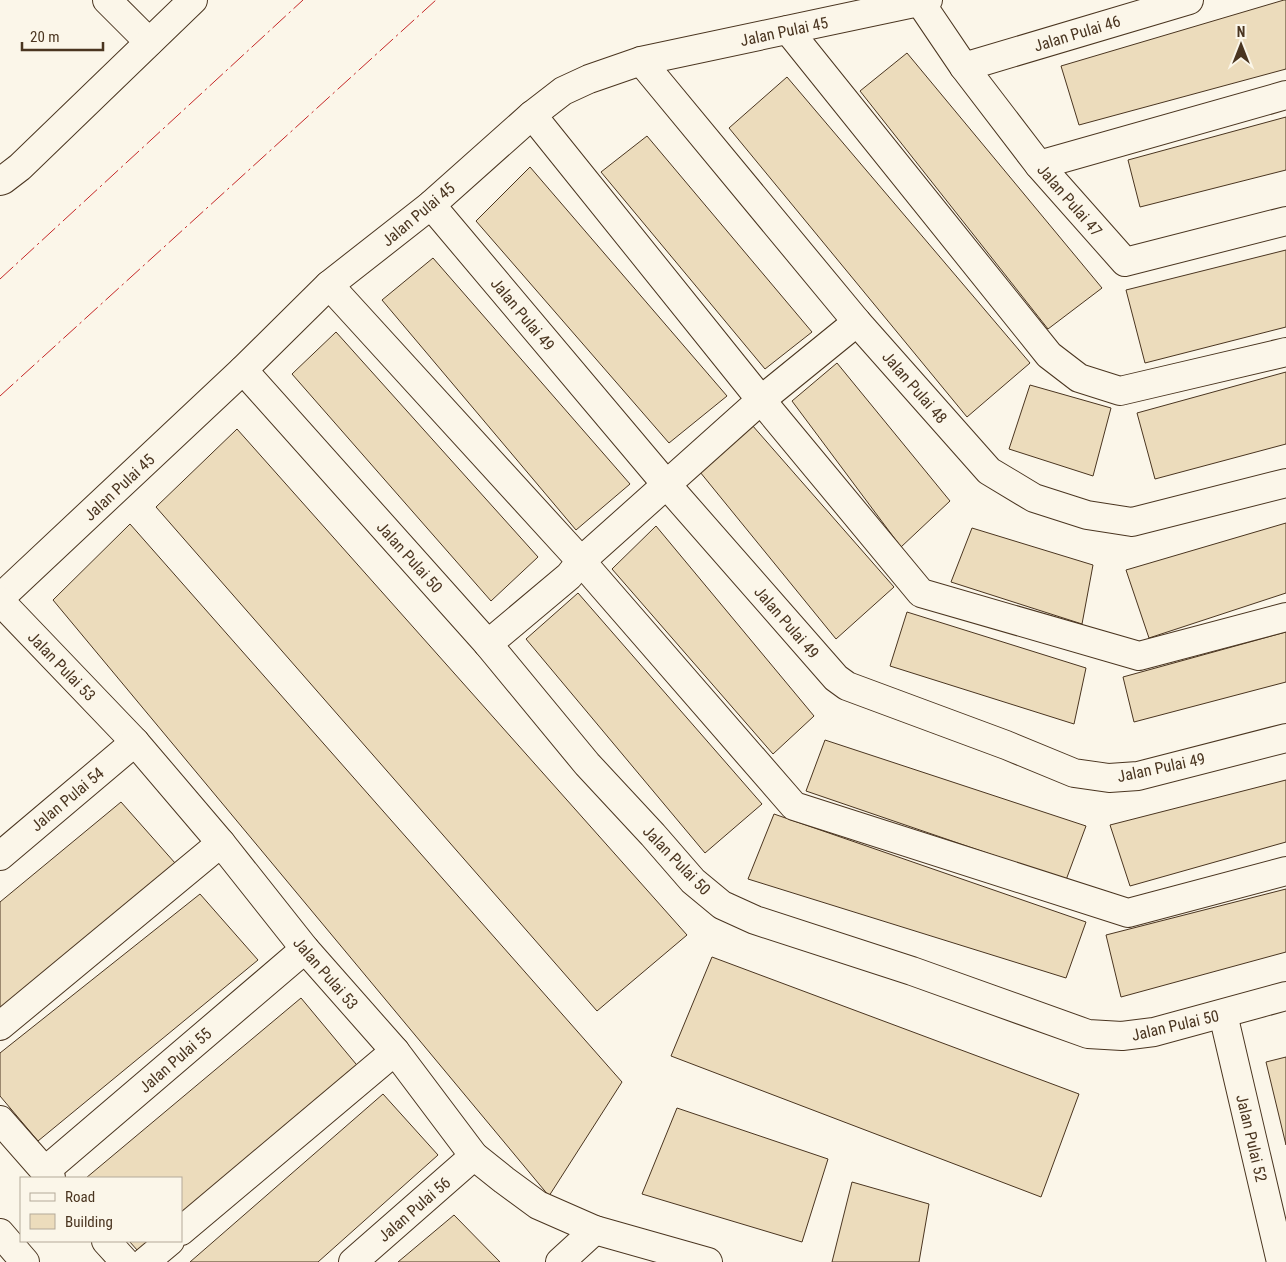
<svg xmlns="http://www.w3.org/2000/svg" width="1286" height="1262" font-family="'Roboto Condensed',sans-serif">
	<rect width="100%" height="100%" fill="#fbf6e9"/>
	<g fill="#ecdcbc" stroke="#4a3520">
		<path d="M1284,0H1286V69L1079,125L1061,66Z"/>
		<path d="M907,53L1102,288L1048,329L860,91Z"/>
		<path d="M787,77L1030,363L967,417L729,128Z"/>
		<path d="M1286,117V170L1140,207L1128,160Z"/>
		<path d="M647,136L812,332L765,369L601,172Z"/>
		<path d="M530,167L727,396L669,443L476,221Z"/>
		<path d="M1286,250V327L1145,363L1126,290Z"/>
		<path d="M433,258L630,484L576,530L382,300Z"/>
		<path d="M336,332L538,557L491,601L292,374Z"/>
		<path d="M837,363L950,501L901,547L792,401Z"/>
		<path d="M1286,372V444L1155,479L1137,413Z"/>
		<path d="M1030,385L1111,408L1093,476L1009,449Z"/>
		<path d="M752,425L894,587L836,639L700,472Z"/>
		<path d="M237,429L687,935L597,1011L156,507Z"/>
		<path d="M1286,523V593L1149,638L1126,570Z"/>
		<path d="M130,524L622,1082L549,1196L53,600Z"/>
		<path d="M656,526L814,716L773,754L612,569Z"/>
		<path d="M972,528L1093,565L1082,624L951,582Z"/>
		<path d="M578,593L762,804L705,853L526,639Z"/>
		<path d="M907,612L1086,668L1074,724L890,666Z"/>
		<path d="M1286,632V682L1134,722L1123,677Z"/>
		<path d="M825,740L1086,826L1066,880L806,791Z"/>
		<path d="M1286,780V842L1130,886L1110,825Z"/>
		<path d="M121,802L175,863L0,1010V902Z"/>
		<path d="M774,814L1086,922L1066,978L748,879Z"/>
		<path d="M1286,889V952L1121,997L1106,935Z"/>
		<path d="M200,894L258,960L38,1141L0,1096V1053Z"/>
		<path d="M712,957L1079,1094L1041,1197L671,1056Z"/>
		<path d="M301,998L361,1070L181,1215V1178H86Z"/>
		<path d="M1286,1057V1145L1266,1062Z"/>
		<path d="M383,1094L438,1155L318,1262H190Z"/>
		<path d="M677,1108L828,1159L802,1242L642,1194Z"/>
		<path d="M852,1182L929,1204L919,1262H832Z"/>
		<path d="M454,1215L500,1262H398Z"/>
		<path d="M129,1241H150L138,1251Z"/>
	</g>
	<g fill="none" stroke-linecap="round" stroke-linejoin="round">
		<g stroke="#4a3520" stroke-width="30">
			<g id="minor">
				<path d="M107,0L149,42"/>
				<path d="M920,2L964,67L1039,165L1125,262L1286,221"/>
				<path d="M788,30L1049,355L1079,378L1120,391L1286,352"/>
				<path d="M641,61L857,322L989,471L1034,498L1087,515L1132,522L1286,483"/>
				<path d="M964,67L1189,0"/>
				<path d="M532,115L761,400L921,593L1139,656L1286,617"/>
				<path d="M1039,165L1286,95"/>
				<path d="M0,181L3,180L20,167L193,0"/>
				<path d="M431,205L666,484L836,678L847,686L1006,745L1074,773L1109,778L1138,776L1286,738"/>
				<path d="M329,285L581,561L794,806L1128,913L1286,871"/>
				<path d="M243,370L488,644L587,764L653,835L693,881L722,905L755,920L912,971L1088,1034L1122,1036L1154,1032L1286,996"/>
				<path d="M0,598L243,370L329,285L431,205L532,115L563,91L589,79L641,61L928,0"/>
				<path d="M0,601L135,742L221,843L305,949L395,1051L474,1156L504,1180L538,1205L595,1230L708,1262"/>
				<path d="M488,644L569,576L581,561L761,400L857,322"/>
				<path d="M0,856L135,742"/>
				<path d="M1223,1014L1281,1262"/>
				<path d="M0,1026L221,843"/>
				<path d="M0,1120L51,1178"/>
				<path d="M45,1171L305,949"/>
				<path d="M181,1231L395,1051"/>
				<path d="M0,1233L25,1262"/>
				<path d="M106,1241L125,1262"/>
				<path d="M145,1262L170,1241"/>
				<path d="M353,1262L474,1156"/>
				<path d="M560,1262L595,1230"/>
			</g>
		</g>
		<use href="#minor" stroke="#fbf6e9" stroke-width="28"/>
		<g stroke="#c62828" stroke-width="1" stroke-dasharray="18 4 2.5 4" stroke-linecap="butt">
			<path d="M0,279L303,0"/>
			<path d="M0,396L436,0"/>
		</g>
	</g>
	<g text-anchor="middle" stroke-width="4" stroke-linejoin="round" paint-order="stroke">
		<g font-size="16" fill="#4a3520" stroke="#fbf6e9">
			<text transform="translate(784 31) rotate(-12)" y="6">Jalan Pulai 45</text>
			<text transform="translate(1077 33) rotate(-17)" y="6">Jalan Pulai 46</text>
			<text transform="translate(1070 200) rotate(49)" y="6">Jalan Pulai 47</text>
			<text transform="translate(418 214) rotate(-40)" y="6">Jalan Pulai 45</text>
			<text transform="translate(523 314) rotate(50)" y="6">Jalan Pulai 49</text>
			<text transform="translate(915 387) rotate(49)" y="6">Jalan Pulai 48</text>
			<text transform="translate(119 487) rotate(-43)" y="6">Jalan Pulai 45</text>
			<text transform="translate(410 557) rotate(48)" y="6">Jalan Pulai 50</text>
			<text transform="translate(787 622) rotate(49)" y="6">Jalan Pulai 49</text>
			<text transform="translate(62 666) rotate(46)" y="6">Jalan Pulai 53</text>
			<text transform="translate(1161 767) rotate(-12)" y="6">Jalan Pulai 49</text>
			<text transform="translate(67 799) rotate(-40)" y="6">Jalan Pulai 54</text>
			<text transform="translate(677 860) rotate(46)" y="6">Jalan Pulai 50</text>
			<text transform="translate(326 973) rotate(49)" y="6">Jalan Pulai 53</text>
			<text transform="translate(1175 1025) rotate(-13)" y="6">Jalan Pulai 50</text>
			<text transform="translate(175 1060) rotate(-41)" y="6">Jalan Pulai 55</text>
			<text transform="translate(1252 1138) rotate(77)" y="6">Jalan Pulai 52</text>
			<text transform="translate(414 1209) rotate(-41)" y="6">Jalan Pulai 56</text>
		</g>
	</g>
	<rect x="20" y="1177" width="162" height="65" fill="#fbf6e9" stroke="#b4a999"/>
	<rect x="30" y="1193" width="25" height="8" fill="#fbf6e9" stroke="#b4a999"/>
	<text x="65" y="1202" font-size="15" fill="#4a3520">Road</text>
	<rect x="30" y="1214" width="25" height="15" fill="#ecdcbc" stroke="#b4a999"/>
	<text x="65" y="1227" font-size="15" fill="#4a3520">Building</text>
	<g transform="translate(1241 45)" stroke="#fbf6e9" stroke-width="4" paint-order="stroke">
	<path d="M0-4L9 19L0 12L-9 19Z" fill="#4a3520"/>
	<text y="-8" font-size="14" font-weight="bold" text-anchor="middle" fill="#4a3520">N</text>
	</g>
	<path d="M22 42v8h81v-8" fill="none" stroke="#4a3520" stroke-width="2.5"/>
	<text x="30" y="42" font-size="15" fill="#4a3520" stroke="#fbf6e9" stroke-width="4" paint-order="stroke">20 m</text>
</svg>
